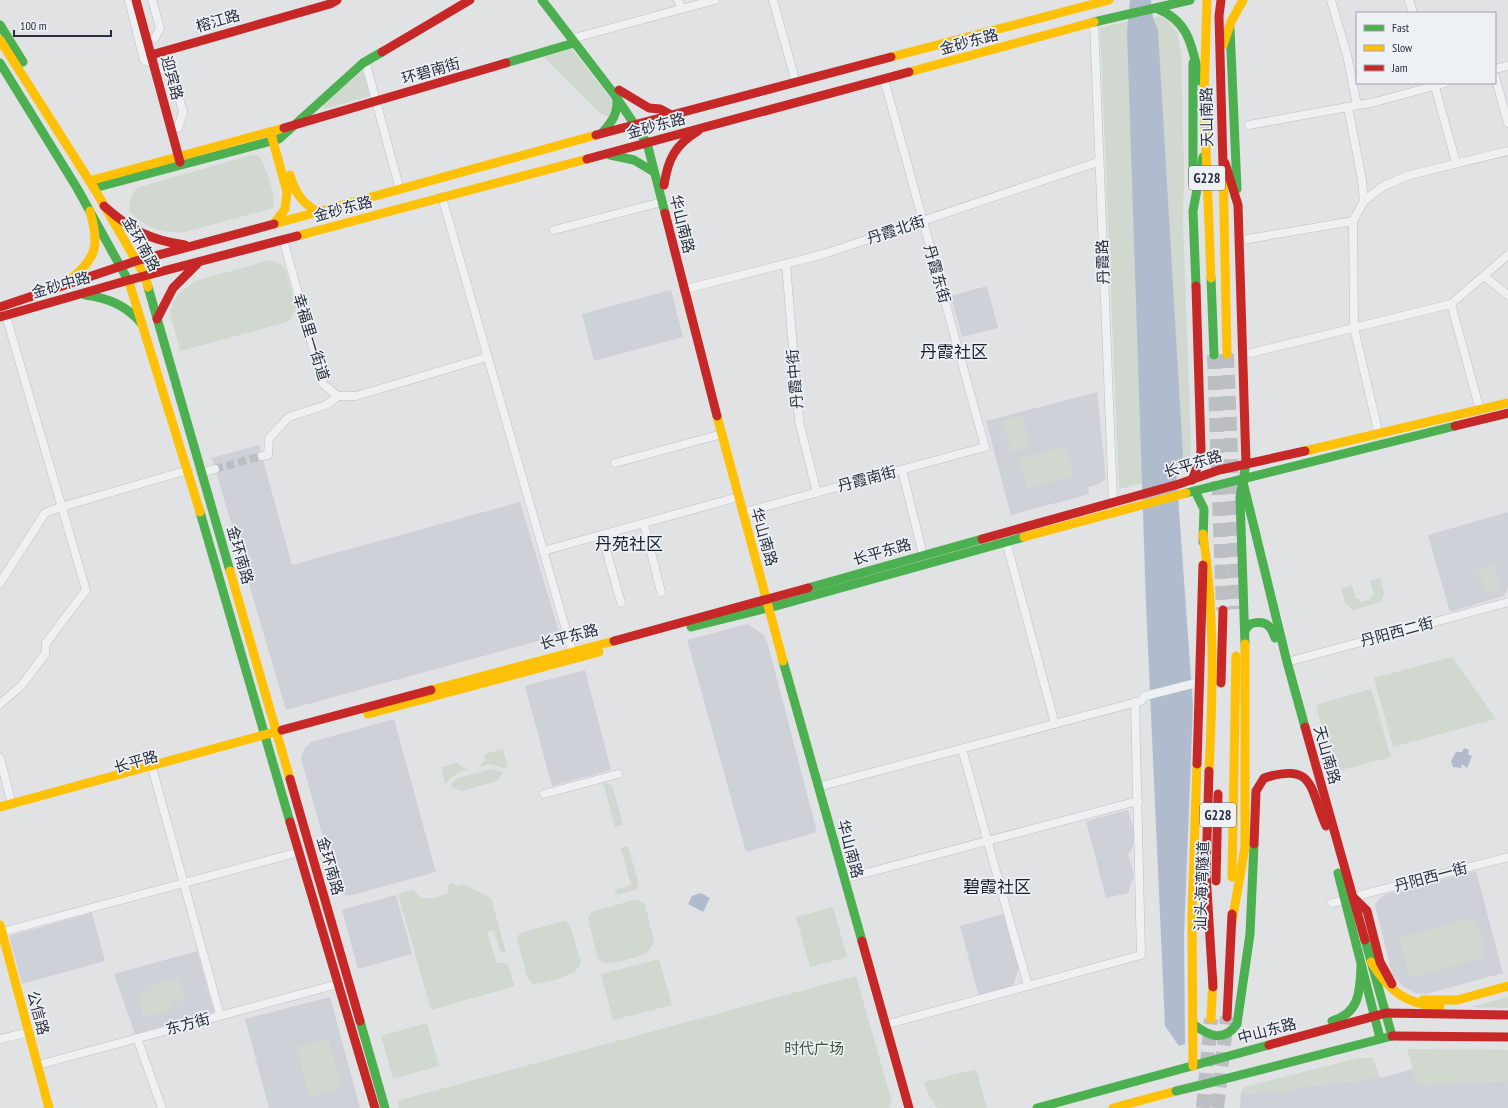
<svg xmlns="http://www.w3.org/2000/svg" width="1508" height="1108" font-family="'PT Sans Narrow','Noto Sans SC',sans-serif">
	<rect width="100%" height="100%" fill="#e0e2e4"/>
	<g fill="#ced1d7">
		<path d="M987,286L998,328L962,337L951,296Z"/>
		<path d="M671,290L683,337L594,361L582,314Z"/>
		<path d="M1097,392L1106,478L1099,484L1088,487L1089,494L1011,515L986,421Z"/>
		<path d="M259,445L292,565L520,502L560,635L286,710L212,458Z"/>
		<path d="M1508,512V587L1504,596L1450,612L1428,535Z"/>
		<path d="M748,624L764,635L768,645L817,832L746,852L687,640Z"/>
		<path d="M585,670L611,770L552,786L525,686Z"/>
		<path d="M394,719L436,872L348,896L338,892L301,758L304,749L311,742Z"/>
		<path d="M1128,810L1135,835L1133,846L1128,855L1134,875L1128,893L1106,898L1086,821Z"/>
		<path d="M1476,871L1503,973L1426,994L1415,993L1404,987L1392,974L1375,904L1380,898L1387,894Z"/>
		<path d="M396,895L412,954L358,969L342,910Z"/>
		<path d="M92,913L105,961L22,984L9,936Z"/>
		<path d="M1004,914L1019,968L1012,989L979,997L960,926Z"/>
		<path d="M197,951L214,1012L135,1034L114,974Z"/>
		<path d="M330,997L360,1108H269L245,1019Z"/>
		<path d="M1413,1069L1418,1085L1508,1081V1108H1240L1241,1093L1292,1091L1295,1088L1380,1078Z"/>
	</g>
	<g fill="#d0d8d0">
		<path d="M1159,16L1167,20L1177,32L1181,53L1184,170L1183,221L1191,447C1191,462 1189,468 1176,475L1153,18Z"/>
		<path d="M1128,21L1143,483L1119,489L1100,28Z"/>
		<path d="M572,49L611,99L613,104L608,117L600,113L544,57Z"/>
		<path d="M363,72L370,96L324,109L323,105L360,73Z"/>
		<path d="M252,155H257C265,161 277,200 273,208L185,232C164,234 144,228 130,212C129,201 130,194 139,187Z"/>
		<path d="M270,260L283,266L286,271L296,307L291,319L287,322L180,351L170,313L173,303L179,294L195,281Z"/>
		<path d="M1022,415L1030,447L1011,452L1003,420Z"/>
		<path d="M1066,446L1074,476L1027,489L1018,459Z"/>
		<path d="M1494,564L1501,589L1485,594L1478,569Z"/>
		<path d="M1380,578L1384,593L1381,602L1353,610L1345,603L1341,588L1352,585L1356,599H1360L1361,602L1371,599L1370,597L1374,595L1370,581Z"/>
		<path d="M1452,657L1496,719L1393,747L1374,678Z"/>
		<path d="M1371,689L1391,757L1334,772L1316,705Z"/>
		<path d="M503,749L508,767L503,768L490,764L479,767L485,760V754Z"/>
		<path d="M457,763L465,769H469L456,774L445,784L441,767Z"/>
		<path d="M493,769L503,773L497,781L462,791L450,786L457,778Z"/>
		<path d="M603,782L611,785L613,788L623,825L615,827Z"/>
		<path d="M628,846L639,884L635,890L618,895L614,890L631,885L621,848Z"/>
		<path d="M452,883L456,886L463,884L491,898L506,952L501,953L493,930L487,932L496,960L497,963H507L515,986L431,1010L398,894L414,890C423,904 436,897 449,893L447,886Z"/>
		<path d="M637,899L645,904L654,942L647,953C635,957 607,969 598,959L588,919L591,912Z"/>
		<path d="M833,907L847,957L810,967L796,917Z"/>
		<path d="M1475,917L1486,957L1410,978L1399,938Z"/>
		<path d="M564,921L570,925L581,963C578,976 545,983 533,984L527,977L517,938L520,933Z"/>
		<path d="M659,959L672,1005L613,1020L601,974Z"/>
		<path d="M856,976L892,1102L889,1108H399L397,1101Z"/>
		<path d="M179,977L185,1000L171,1003L173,1010L143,1017L137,995L151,991L150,986Z"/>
		<path d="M1508,997V1008L1471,1007Z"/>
		<path d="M427,1023L439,1066L393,1079L381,1036Z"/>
		<path d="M329,1039L342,1088L309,1097L296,1047Z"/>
		<path d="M1407,1049L1508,1050V1081L1418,1085Z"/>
		<path d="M1358,1058H1373L1380,1078L1295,1088L1292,1091L1241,1093L1244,1087Z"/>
		<path d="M976,1069L987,1108H938C930,1101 927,1092 924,1082Z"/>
	</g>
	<g fill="#b0bcce">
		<path d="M1130,0H1151L1153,18L1158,30L1183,456L1182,461L1176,468L1193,706L1184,935L1185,1044L1179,1046L1165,1026L1146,604L1127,31Z"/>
		<path d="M1464,748L1469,750L1468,754L1472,756L1467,768L1462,764L1461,768L1453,767L1451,761L1456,752H1462Z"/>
		<path d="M701,893L710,898L703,912L688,904L692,896Z"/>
	</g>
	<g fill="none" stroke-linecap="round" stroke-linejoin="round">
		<path stroke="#bbbec2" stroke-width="8" stroke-dasharray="8 4" stroke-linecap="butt" d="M215,469L262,456"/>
		<g stroke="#bbbec2" stroke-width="14" stroke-dasharray="14 7" stroke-linecap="butt">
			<path d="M1227,354L1237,609"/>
			<path d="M1214,355L1223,610"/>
			<path d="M1203,1108L1211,1019"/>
			<path d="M1217,1108L1227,1017"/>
		</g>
		<g stroke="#bec0c2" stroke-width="9">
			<g id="street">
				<path d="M129,0L144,60L154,64"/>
				<path d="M152,0L160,28L155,38"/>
				<path d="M678,0L681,9"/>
				<path d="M773,0L796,83"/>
				<path d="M1331,0L1347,55L1357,105"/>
				<path d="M1409,0L1413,13"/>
				<path d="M1094,22L1113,502"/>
				<path d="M578,37L715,0"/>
				<path d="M363,63L367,68L400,190"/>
				<path d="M162,69L173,76L183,112L178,128"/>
				<path d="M1495,69L1508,66"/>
				<path d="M1495,77L1508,123"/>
				<path d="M1434,83L1456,163"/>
				<path d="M1348,107L1362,180L1364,201L1353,221L1354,328L1379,435"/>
				<path d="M1249,125L1375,102L1445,83"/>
				<path d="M442,197L572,651"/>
				<path d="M1364,201L1382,187L1406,176L1508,151"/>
				<path d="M554,230L662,202"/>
				<path d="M283,239L323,384L338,396H356L487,357"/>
				<path d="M1248,239L1353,221"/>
				<path d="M786,264L799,421L817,493"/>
				<path d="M1484,276L1508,295"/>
				<path d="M690,288L824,254L1098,162"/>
				<path d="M1451,304L1480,410"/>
				<path d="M1251,353L1451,304L1508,255"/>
				<path d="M262,456L268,455L269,438L289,417L326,405L338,396"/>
				<path d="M615,463L722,434"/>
				<path d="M902,470L923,555"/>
				<path d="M201,473L215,469"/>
				<path d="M749,511L985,447L884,79"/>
				<path d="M644,524L661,592"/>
				<path d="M602,535L621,603"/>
				<path d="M1005,537L1055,724"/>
				<path d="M543,551L738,497"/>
				<path d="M0,583L45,513L61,507L188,470"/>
				<path d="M1287,662L1508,602"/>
				<path d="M0,704L22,685L45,654L46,643L86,590L6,316"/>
				<path d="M962,749L1028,986"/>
				<path d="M0,758L12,804"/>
				<path d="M153,771L220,1015"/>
				<path d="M825,785L1141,701L1145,696L1200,682"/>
				<path d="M544,794L618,774"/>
				<path d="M851,877L1138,801"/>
				<path d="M1353,897L1508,857"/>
				<path d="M1332,903L1346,900"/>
				<path d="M2,932L299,852"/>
				<path d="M892,1023L1141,955L1135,702"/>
				<path d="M137,1038L162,1108"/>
				<path d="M0,1039L29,1032"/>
				<path d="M38,1065L338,984"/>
			</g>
		</g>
		<use href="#street" stroke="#eff0f1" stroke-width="8"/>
		<g stroke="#4caf50" stroke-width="9">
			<path d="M542,0L614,94L647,143L665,213"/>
			<path d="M1156,8C1191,22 1192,48 1200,81"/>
			<path d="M1094,22L1190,0"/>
			<path d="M0,25L23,62"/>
			<path d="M1230,28L1237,189"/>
			<path d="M0,63L77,188L129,282"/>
			<path d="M506,63L574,43"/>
			<path d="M1193,63V182"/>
			<path d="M602,133C611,123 618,114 617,99"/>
			<path d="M610,155L634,160L654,172"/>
			<path d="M94,188L279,139L363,63L382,52"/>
			<path d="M1211,278L1214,355"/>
			<path d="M1196,286L1193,211L1203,157"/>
			<path d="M148,287L230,571"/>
			<path d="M85,295C109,298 127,306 142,324"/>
			<path d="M1243,482L1287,662L1305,727"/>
			<path d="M1195,491L1204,509L1203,542"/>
			<path d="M1186,493L1455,426"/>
			<path d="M200,512L290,822"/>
			<path d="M808,588L982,539"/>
			<path d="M691,627L776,606L1024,537"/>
			<path d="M1245,630L1250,624C1264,620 1271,624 1275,638"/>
			<path d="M1245,644L1240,497L1246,464"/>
			<path d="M783,661L862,941"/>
			<path d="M1338,873L1380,1038"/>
			<path d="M1365,940L1392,1036"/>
			<path d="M360,1021L385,1108"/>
			<path d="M1332,1021C1360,1013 1360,991 1361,966"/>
			<path d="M1193,1024C1209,1036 1223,1043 1237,1024L1250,934L1254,844"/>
			<path d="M1205,1084L1392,1036"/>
			<path d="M1037,1108L1269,1045"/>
		</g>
		<g stroke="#ffc107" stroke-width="9">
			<path d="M1207,0L1204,97L1211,278"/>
			<path d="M0,40L94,188L145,276L148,287"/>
			<path d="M1223,45L1231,22L1243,0"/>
			<path d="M891,57L1109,0"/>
			<path d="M909,72L1094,22"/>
			<path d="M271,134L287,192L285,209L274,224"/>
			<path d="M1223,166L1227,354"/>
			<path d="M290,175C295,193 302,203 318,212"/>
			<path d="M89,181L284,128"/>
			<path d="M274,224L596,135"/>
			<path d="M297,236L587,159"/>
			<path d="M70,280C98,256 99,246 90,211"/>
			<path d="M129,282L200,512"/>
			<path d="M717,416L783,661"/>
			<path d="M1305,451L1508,403"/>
			<path d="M1203,534C1215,613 1213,691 1209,771"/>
			<path d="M1024,537L1186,493"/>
			<path d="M230,571L290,779"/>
			<path d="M431,690L614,641"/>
			<path d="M368,714L599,652"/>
			<path d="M0,807L282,730"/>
			<path d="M1232,877L1236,656"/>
			<path d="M1232,922L1245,847V644"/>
			<path d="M0,925L49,1108"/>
			<path d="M1371,962C1389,991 1405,1004 1440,1007"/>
			<path d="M1423,1000H1457L1508,986"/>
			<path d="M1211,1019L1213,978"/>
			<path d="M1193,1066L1192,914L1197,764"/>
			<path d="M1113,1108L1176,1091"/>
		</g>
		<g stroke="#c62828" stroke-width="9">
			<path d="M136,0L180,162"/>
			<path d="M1221,0L1219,16L1223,166"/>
			<path d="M382,52L470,0"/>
			<path d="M151,55L330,4L337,0"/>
			<path d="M619,90L649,108L660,109L673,116"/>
			<path d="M284,128L506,63"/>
			<path d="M596,135L891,57"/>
			<path d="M587,159L909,72"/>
			<path d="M1225,163L1238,205L1246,464"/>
			<path d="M664,185C668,159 675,145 698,131"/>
			<path d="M104,206C131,230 149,240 185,245"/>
			<path d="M665,213L717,416"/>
			<path d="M0,307L136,261L274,224"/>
			<path d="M0,317L129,280L297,236"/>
			<path d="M157,319L173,288L197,264"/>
			<path d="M1455,426L1508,413"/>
			<path d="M1192,480L1200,460L1201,450L1196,286"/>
			<path d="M982,539L1179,484L1219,470L1305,451"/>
			<path d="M614,641L808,588"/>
			<path d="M1221,683L1223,610"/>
			<path d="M1305,727L1365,940"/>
			<path d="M282,730L431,690"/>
			<path d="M1197,764L1203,565"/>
			<path d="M1209,771L1206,873L1213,987"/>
			<path d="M290,779L360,1021"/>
			<path d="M290,822L375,1108"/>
			<path d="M1254,844L1256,791L1264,778C1315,762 1309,788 1326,826"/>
			<path d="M1216,881L1218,794"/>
			<path d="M1355,899L1367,911L1380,962L1392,984"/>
			<path d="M862,941L909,1108"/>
			<path d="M1227,1017L1232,914"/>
			<path d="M1392,1036L1508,1037"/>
			<path d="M1269,1045L1386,1013L1508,1015"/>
		</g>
		<g stroke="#bcbec2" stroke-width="10" stroke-linecap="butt">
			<path id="fast-bridge" d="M1176,1091L1205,1084"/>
		</g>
		<use href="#fast-bridge" stroke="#4caf50" stroke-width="9"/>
	</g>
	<g text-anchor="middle" stroke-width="3.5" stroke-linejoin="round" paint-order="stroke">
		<g fill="#edf0f4" stroke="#636873" stroke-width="1">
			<rect x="1189" y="166" width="36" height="24" rx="3"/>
			<rect x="1200" y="803" width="36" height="24" rx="3"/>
		</g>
		<g font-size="14" font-weight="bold" fill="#282e3c">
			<text x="1207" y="183">G228</text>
			<text x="1218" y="820">G228</text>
		</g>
		<g font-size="15" fill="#282e3c" stroke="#edf0f4">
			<text transform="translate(218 21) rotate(-16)" y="5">榕江路</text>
			<text transform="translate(969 42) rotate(-15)" y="5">金砂东路</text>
			<text transform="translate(431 71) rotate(-16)" y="5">环碧南街</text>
			<text transform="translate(172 78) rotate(75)" y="5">迎宾路</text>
			<text transform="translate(1207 117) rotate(-91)" y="5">天山南路</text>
			<text transform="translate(656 126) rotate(-15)" y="5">金砂东路</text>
			<text transform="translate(343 209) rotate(-15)" y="5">金砂东路</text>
			<text transform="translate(682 224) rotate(76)" y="5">华山南路</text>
			<text transform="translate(896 230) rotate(-18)" y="5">丹霞北街</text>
			<text transform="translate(141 244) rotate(61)" y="5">金环南路</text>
			<text transform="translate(1103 262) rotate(-92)" y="5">丹霞路</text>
			<text transform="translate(937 274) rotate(74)" y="5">丹霞东街</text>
			<text transform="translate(61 285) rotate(-16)" y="5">金砂中路</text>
			<text transform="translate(311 337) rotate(73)" y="5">幸福里一街道</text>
			<text transform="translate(795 379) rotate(-95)" y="5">丹霞中街</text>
			<text transform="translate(1193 464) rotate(-17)" y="5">长平东路</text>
			<text transform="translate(867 479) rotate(-15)" y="5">丹霞南街</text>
			<text transform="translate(764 537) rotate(74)" y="5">华山南路</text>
			<text transform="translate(882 552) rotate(-16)" y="5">长平东路</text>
			<text transform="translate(240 555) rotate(74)" y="5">金环南路</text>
			<text transform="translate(1397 632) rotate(-15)" y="5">丹阳西二街</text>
			<text transform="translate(569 637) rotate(-15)" y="5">长平东路</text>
			<text transform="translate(1327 755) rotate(74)" y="5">天山南路</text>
			<text transform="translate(136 762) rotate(-16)" y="5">长平路</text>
			<text transform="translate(850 849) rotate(75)" y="5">华山南路</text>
			<text transform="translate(330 866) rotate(74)" y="5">金环南路</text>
			<text transform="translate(1431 877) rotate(-15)" y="5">丹阳西一街</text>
			<text transform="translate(1202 886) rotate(-88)" y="5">汕头海湾隧道</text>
			<text transform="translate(38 1013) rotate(75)" y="5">公信路</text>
			<text transform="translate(188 1024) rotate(-15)" y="5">东方街</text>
			<text transform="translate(1267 1031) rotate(-15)" y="5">中山东路</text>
		</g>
		<g font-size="15" fill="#3a5737" stroke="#edf0f4">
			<text x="814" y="1054">时代广场</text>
		</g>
		<g font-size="17" fill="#1b1f2d" stroke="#edf0f4">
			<text x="954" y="358">丹霞社区</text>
			<text x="629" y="550">丹苑社区</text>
			<text x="997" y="893">碧霞社区</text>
		</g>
	</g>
	<rect x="1356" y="12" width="140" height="72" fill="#edf0f4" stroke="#9ea2aa"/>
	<rect x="1364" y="25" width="20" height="6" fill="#4caf50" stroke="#9ea2aa"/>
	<text x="1392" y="32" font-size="12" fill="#282e3c">Fast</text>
	<rect x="1364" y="45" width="20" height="6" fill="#ffc107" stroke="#9ea2aa"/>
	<text x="1392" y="52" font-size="12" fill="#282e3c">Slow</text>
	<rect x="1364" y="65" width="20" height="6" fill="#c62828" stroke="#9ea2aa"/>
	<text x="1392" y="72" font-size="12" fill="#282e3c">Jam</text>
	<path d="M14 30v6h97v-6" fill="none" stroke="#282e3c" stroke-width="2"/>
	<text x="20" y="30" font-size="12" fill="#282e3c" stroke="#edf0f4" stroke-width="3" paint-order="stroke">100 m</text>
</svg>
